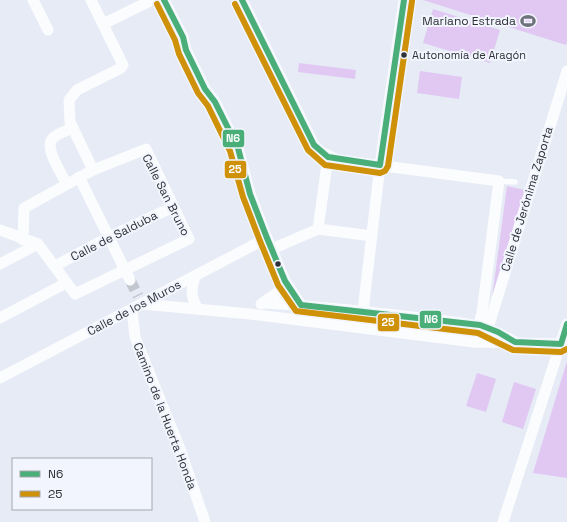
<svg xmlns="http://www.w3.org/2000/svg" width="567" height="522" font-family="'Space Grotesk',sans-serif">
	<rect width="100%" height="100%" fill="#e6ebf5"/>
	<g fill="#e0c8f3">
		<path d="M423,0H567V41L566,45Z"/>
		<path d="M433,9L500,30L490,63L423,43Z"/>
		<path d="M299,63L356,70L355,79L298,72Z"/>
		<path d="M420,71L462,77L459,99L417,93Z"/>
		<path d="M507,186L525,190L492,298Z"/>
		<path d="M567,361V478L533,473Z"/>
		<path d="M477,373L496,379L486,412L466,406Z"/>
		<path d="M514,382L536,389L523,429L502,422Z"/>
	</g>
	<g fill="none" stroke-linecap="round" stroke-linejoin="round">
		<path stroke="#c1c6cf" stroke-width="11" stroke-dasharray="11 5.5" stroke-linecap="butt" d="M130,280L138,296"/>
		<path stroke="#fbfcfe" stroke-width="5.5" d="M499,181L515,182"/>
		<g stroke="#fbfcfe" stroke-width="11">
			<path d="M33,0L48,30"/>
			<path d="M91,0L123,65L121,68L77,90L69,100L70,122L93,170"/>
			<path d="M164,0L183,37L186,50L205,89L215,102L238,148L250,194L267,238L285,281L301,305"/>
			<path d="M242,0L314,145L321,152L338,160L499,181L482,313L474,342"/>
			<path d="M103,24L152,0"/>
			<path d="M79,177L130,280"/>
			<path d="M66,183C62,174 43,147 53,138C58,133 66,131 72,128"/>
			<path d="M318,229L328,157"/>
			<path d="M0,230L38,244L75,294L189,239L146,149L93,170L24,208L23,240"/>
			<path d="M272,249L318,229L372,236"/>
			<path d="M0,264L38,244"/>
			<path d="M55,266L109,237L173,207"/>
			<path d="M196,275C191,287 190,297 198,309"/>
			<path d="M263,303C313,306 362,311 412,317C451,322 480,321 515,342"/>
			<path d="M142,304L250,314L474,342L561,344"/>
			<path d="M261,304L277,293L285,281"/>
			<path d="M132,310L135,337L180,449L205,522"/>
			<path d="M363,311L380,165L404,0"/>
			<path d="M0,318L66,283"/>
			<path d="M488,328L567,71"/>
			<path d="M0,378L267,238"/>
			<path d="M503,522L567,324"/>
		</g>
		<g stroke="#f2f5fd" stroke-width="9">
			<g id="bus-1">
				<path d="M164,0L183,37L186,50L205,89L215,102L238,148L250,194L267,238L285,281L301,305L480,325L498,332L515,342L561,344L567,324"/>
				<path d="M242,0L314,145L328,157L380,165L404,0"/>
			</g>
		</g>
		<g stroke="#f2f5fd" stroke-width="9">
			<g id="bus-2">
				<path d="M157,4L175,40L179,54L198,93L208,106L230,151L243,197L260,241L278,285L296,311L478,333L513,350L561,352L567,349"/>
				<path d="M235,4L308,150L325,165L380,173L385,171L388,166L412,1"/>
			</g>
		</g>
		<use href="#bus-1" stroke="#4aae79" stroke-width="6"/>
		<use href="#bus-2" stroke="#ce9108" stroke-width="6"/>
	</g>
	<defs>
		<g id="stadium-bare" transform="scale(1.2)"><path d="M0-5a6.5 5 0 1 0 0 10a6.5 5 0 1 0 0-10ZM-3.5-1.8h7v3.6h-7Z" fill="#6e727a" stroke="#f2f5fd" stroke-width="2.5" paint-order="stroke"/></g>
	</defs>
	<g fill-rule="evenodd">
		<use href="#stadium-bare" x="528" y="21"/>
	</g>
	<g fill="#2e3138" stroke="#f2f5fd" stroke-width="1.5">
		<circle cx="404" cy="55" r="3.5"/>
		<circle cx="278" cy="264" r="3.5"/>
	</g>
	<g text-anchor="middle" stroke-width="4" stroke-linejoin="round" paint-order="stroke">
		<g font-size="11" fill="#2e3138" stroke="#f2f5fd" text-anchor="start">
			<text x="412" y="59">Autonomía de Aragón</text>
		</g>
		<g font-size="12" fill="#2e3138" stroke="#f2f5fd" text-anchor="end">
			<text x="516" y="25">Mariano Estrada</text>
		</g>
		<g font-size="12" fill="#2e3138" stroke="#f2f5fd">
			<text transform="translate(166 195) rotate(63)" y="4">Calle San Bruno</text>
			<text transform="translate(527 199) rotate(-73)" y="4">Calle de Jerónima Zaporta</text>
			<text transform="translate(114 236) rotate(-27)" y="4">Calle de Salduba</text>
			<text transform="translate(134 308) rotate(-28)" y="4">Calle de los Muros</text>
			<text transform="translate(165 416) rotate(69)" y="4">Camino de la Huerta Honda</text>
		</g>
	</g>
	<g stroke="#f2f5fd" stroke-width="1.5">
		<rect x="222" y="129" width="23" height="19" rx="4" fill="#4aae79"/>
		<rect x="224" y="160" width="23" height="19" rx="4" fill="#ce9108"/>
		<rect x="419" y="310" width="23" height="19" rx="4" fill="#4aae79"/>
		<rect x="377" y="313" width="23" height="19" rx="4" fill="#ce9108"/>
	</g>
	<g font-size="11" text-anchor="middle" font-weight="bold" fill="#fff">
		<text x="233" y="142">N6</text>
		<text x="235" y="173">25</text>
		<text x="431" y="323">N6</text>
		<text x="388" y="326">25</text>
	</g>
	<rect x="12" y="458" width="140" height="52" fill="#f2f5fd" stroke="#a4a7ae"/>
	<rect x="20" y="471" width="20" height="6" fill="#4aae79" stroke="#a4a7ae"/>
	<text x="48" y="478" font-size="12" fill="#2e3138">N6</text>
	<rect x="20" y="491" width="20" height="6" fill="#ce9108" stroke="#a4a7ae"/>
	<text x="48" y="498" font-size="12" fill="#2e3138">25</text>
</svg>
